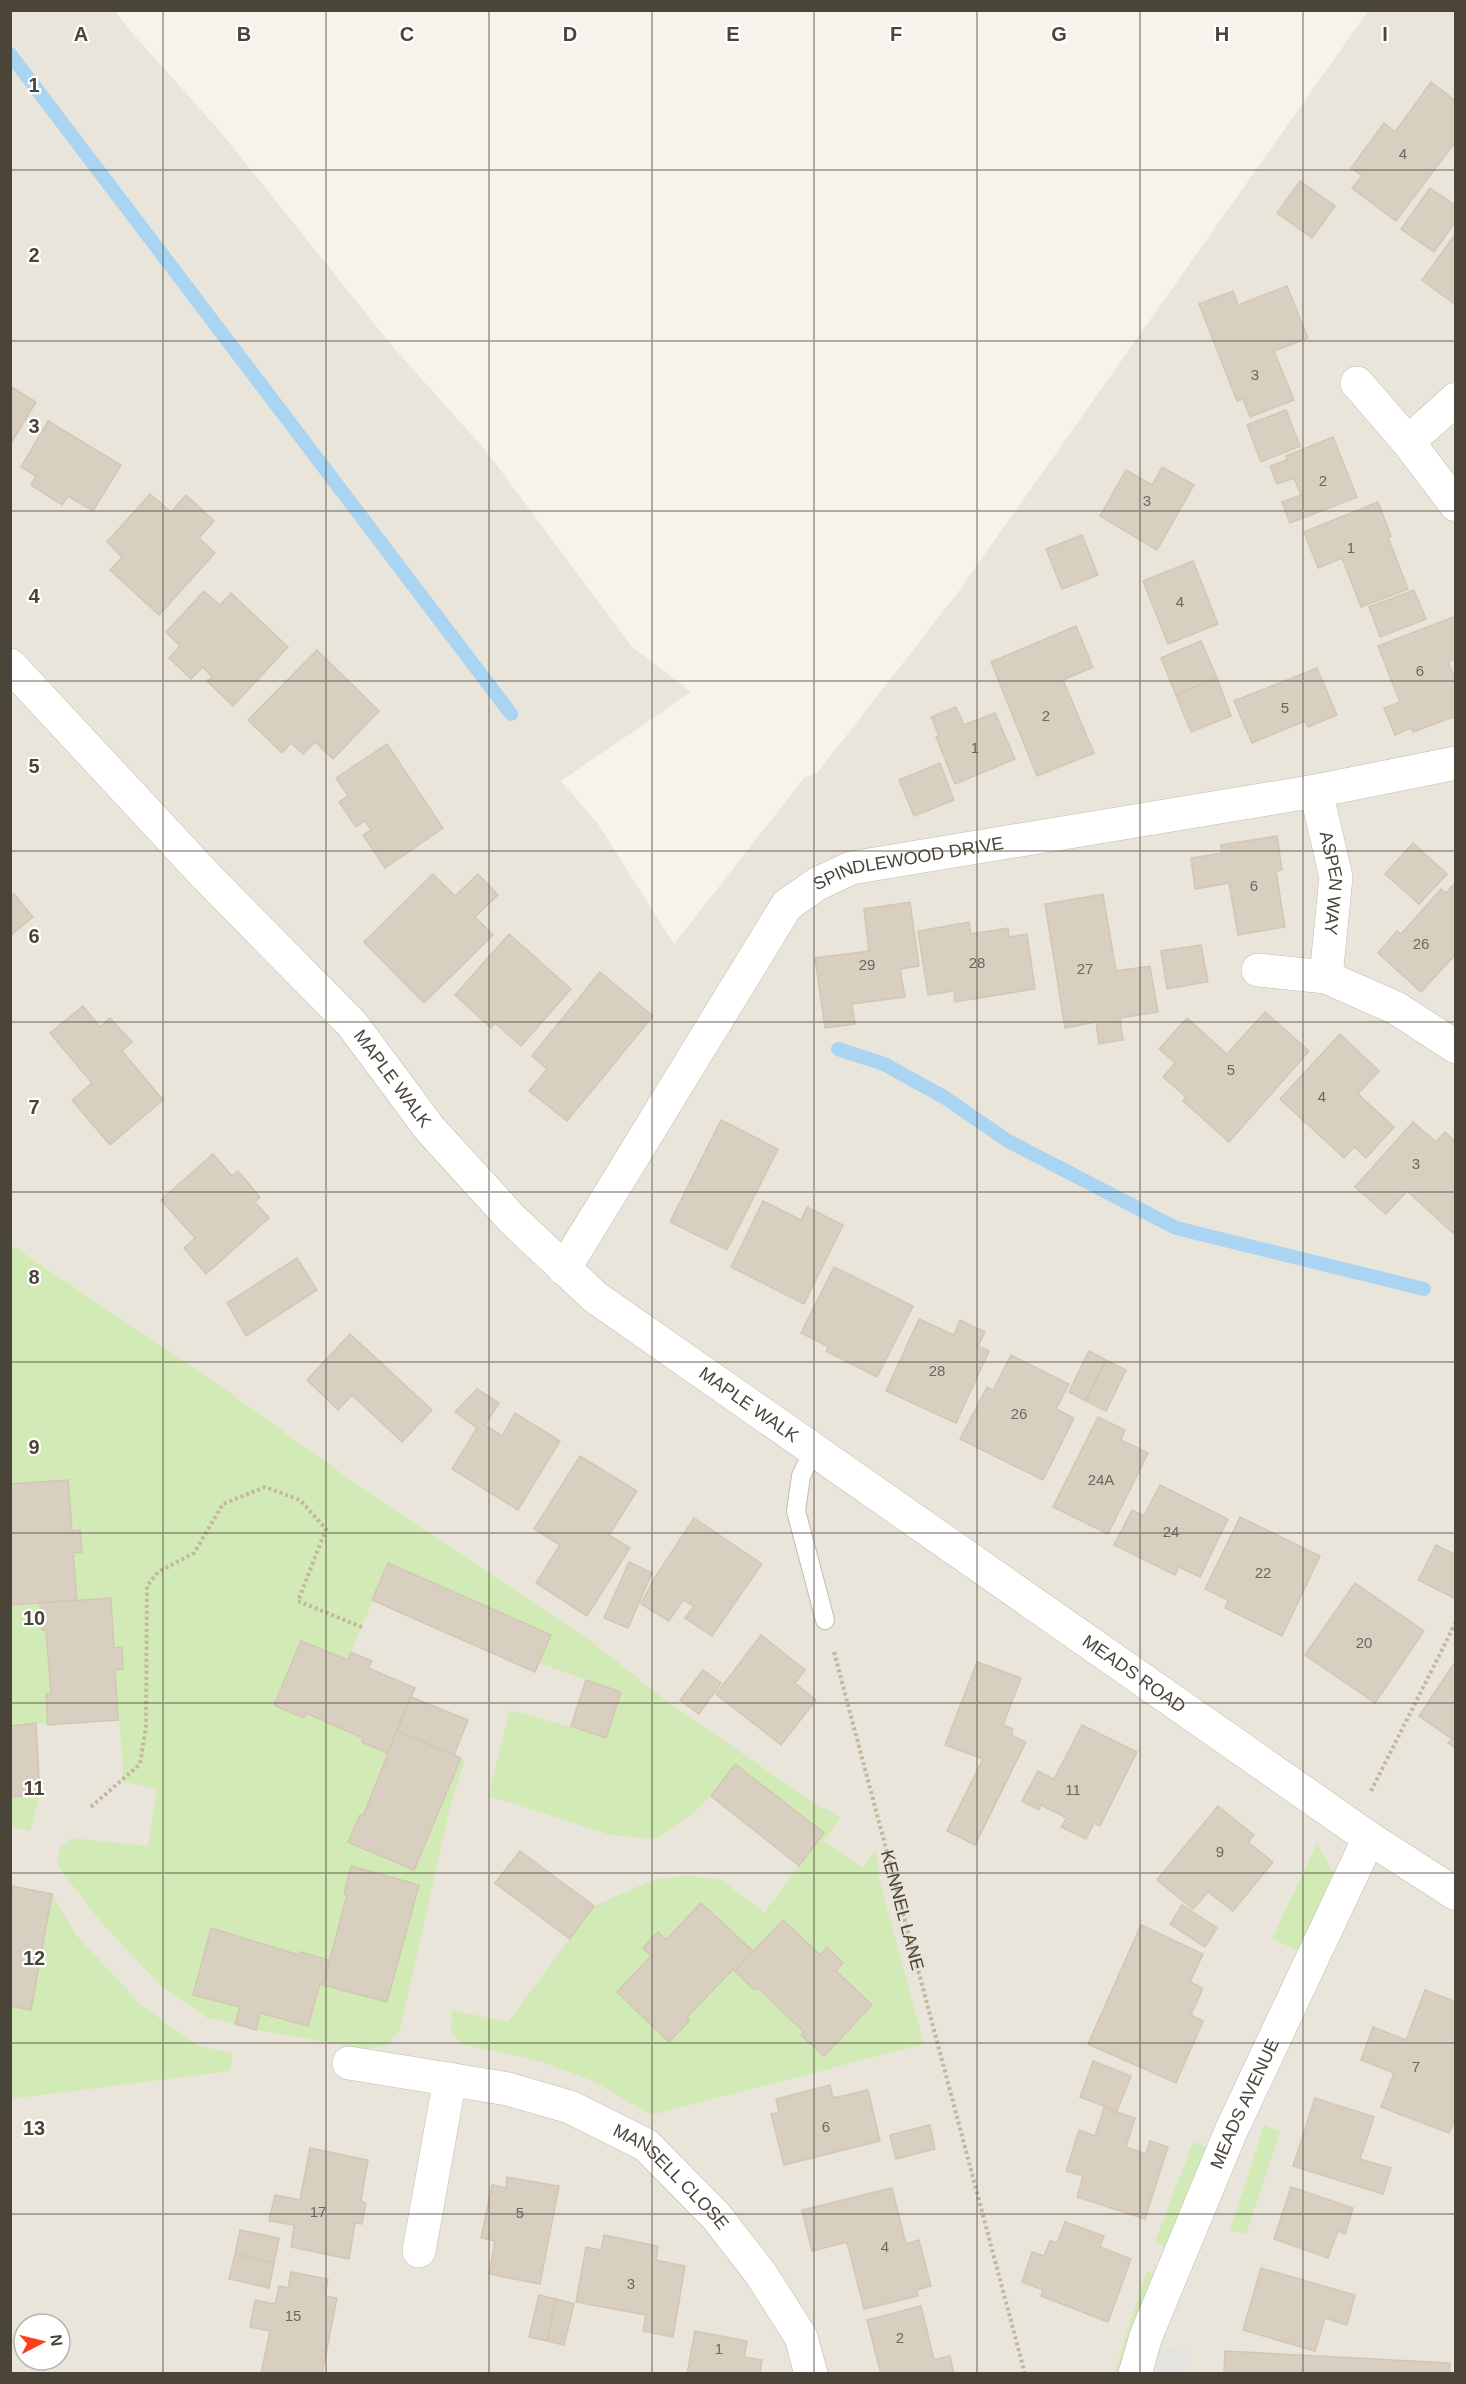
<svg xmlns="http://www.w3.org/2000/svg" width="1466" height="2384" font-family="Helvetica,sans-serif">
	<rect width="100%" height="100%" fill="#f6f3ec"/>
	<path fill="#eae5da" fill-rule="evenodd" d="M11,11H115L133,34L218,129L393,347L487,452L631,646L691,692L561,781L598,824L674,944L804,778L817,773L956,595L1368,11H1455V2373L11,2374ZM24,2324H60V2360H24Z"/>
	<g fill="#d2eab5">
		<path d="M10,1244L202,1373L362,1488L592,1642L674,1707L818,1805L841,1817L824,1841L862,1868L876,1849L880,1882L924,2044L651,2115L593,2081L543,2062L461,2044L451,2031L452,2010L508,2022L594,1906L653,1880L688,1876L722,1880L764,1913L824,1833L735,1764L711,1796L692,1814L656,1839L611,1835L488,1796L510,1710L606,1737L620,1692L539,1663L551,1635L388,1563L348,1660L301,1641L274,1705L303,1718L306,1713L363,1738L362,1742L389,1754L364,1816L360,1815L349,1842L461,1759L465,1760L450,1808L400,2030L388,2044L366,2049L256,2030L260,2013L308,2026L320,1983L387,2002L419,1885L351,1867L344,1893L347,1895L329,1960L300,1952L299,1955L211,1929L193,1994L240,2007L235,2024L207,2018L160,1985L100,1921L57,1865L60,1848L72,1838L148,1846L157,1789L124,1782L115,1670L123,1669L122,1648H114L111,1598L77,1600L73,1553L82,1552L80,1530L72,1531L68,1480L11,1484Z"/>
		<path d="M40,1603L42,1630H46L51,1693L48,1725L36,1723L11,1725V1730V1605Z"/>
		<path d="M40,1795L30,1831L11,1827V1797Z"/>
		<path d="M1317,1843L1334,1875L1299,1951L1272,1939Z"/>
		<path d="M52,1894L76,1935L142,2006L197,2045L233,2054L230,2071L11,2099V2006L32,2009Z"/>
		<path d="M1264,2125L1280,2132L1246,2234L1230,2230Z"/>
		<path d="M1193,2142L1208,2148L1170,2249L1155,2242Z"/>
		<path d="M1147,2271L1159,2275L1123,2373L1114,2374Z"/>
	</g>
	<path fill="#e5e3e0" d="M1160,2347L1194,2351L1189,2373H1152Z"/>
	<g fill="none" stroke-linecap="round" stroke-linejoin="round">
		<g stroke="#a9d4f2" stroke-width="14">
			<path d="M10,54L511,714"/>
			<path d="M838,1049L884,1064L944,1097L1008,1141L1176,1228L1424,1289"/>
		</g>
	</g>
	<g fill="#d8cfc1" stroke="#d3c7b4" stroke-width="1.5">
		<path d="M1431,82L1456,101V141L1396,221L1352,188L1362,176L1351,168L1384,123L1395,132Z"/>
		<path d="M1300,181L1335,206L1312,238L1277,213Z"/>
		<path d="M1430,188L1456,206V221L1434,252L1401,229Z"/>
		<path d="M1456,233V305L1422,280Z"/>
		<path d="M1287,286L1308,338L1274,351L1294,400L1250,417L1243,399L1237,401L1199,304L1233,291L1238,305Z"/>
		<path d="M10,386L36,402L10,445Z"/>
		<path d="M1286,410L1300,446L1261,462L1247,425Z"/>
		<path d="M48,421L121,465L93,511L68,496L62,505L31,485L36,476L21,467Z"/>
		<path d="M1333,437L1357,497L1290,523L1282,502L1301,495L1294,478L1277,484L1270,466L1287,460L1286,456Z"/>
		<path d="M1162,467L1194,485L1157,550L1100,516L1126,470L1152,485Z"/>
		<path d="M150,494L171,512L186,495L214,521L199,538L215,553L159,615L110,570L122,557L107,542Z"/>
		<path d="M1378,502L1391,536L1388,537L1408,589L1361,607L1342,558L1318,568L1304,532Z"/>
		<path d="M1082,535L1098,575L1062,589L1046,549Z"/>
		<path d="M1193,561L1218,624L1168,644L1143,581Z"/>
		<path d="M1414,590L1426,619L1380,637L1369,607Z"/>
		<path d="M204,591L220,605L231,593L288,647L233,706L207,681L212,677L203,667L191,679L169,658L180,646L166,632Z"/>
		<path d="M1456,616V658L1448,662L1456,681V716L1413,732L1411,728L1395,735L1384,708L1400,702L1378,646Z"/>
		<path d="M1076,626L1093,667L1063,680L1094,753L1037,776L991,662Z"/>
		<path d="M1201,641L1217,678L1176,695L1161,658Z"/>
		<path d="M317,650L379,711L333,759L315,742L303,754L291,743L282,753L248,720Z"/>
		<path d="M1317,668L1337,715L1308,727L1305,721L1252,743L1234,701Z"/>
		<path d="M1217,678L1231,716L1191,732L1176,695Z"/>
		<path d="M956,707L964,725L995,713L1015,759L955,784L936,737L939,736L931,717Z"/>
		<path d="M387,744L443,828L385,868L363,835L371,830L365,821L356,827L339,802L348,796L336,778Z"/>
		<path d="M940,763L954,800L914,816L899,780Z"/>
		<path d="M1277,836L1282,870L1276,871L1285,927L1238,935L1229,883L1195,889L1191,858L1222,853L1221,845Z"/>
		<path d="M1413,843L1447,874L1419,904L1385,874Z"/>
		<path d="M433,874L455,896L478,874L498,895L475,917L493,935L424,1003L364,942Z"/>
		<path d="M1455,883L1456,954L1421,992L1378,953L1397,931L1401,934L1441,889L1446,893Z"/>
		<path d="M14,894L33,917L10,936V896Z"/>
		<path d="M1103,894L1116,971L1150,966L1158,1012L1120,1018L1123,1040L1099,1044L1096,1022L1065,1028L1045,904Z"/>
		<path d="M910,902L919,966L900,969L905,997L852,1004L855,1024L825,1028L815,958L869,951L864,909Z"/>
		<path d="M969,922L971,934L1008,928L1009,937L1027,934L1035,989L955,1002L954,991L928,995L918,931Z"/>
		<path d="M509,934L571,989L521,1046L495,1023L491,1028L455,995Z"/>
		<path d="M1201,945L1208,982L1167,989L1161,951Z"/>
		<path d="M600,972L653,1016L567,1121L529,1091L547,1069L532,1056Z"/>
		<path d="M83,1006L100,1027L110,1018L132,1042L122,1051L163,1100L110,1145L72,1100L92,1083L50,1033Z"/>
		<path d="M1265,1012L1309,1051L1229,1142L1183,1101L1186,1097L1163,1077L1175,1063L1159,1049L1187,1018L1227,1054Z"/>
		<path d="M1340,1034L1379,1071L1358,1094L1394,1127L1366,1158L1354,1147L1344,1158L1280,1099Z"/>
		<path d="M721,1120L778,1149L727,1250L670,1222Z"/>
		<path d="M1413,1122L1436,1142L1445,1132L1456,1142V1231L1453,1233L1407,1191L1386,1214L1355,1187Z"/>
		<path d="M213,1154L232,1176L238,1171L260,1197L255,1202L269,1218L206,1274L184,1248L195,1238L161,1200Z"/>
		<path d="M763,1201L801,1220L807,1207L843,1225L804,1304L731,1267Z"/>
		<path d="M297,1258L317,1290L246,1336L227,1303Z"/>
		<path d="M834,1267L913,1306L877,1377L826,1351L829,1347L801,1333Z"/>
		<path d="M919,1319L954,1335L960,1320L985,1332L978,1346L989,1351L956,1423L886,1391Z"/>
		<path d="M350,1334L432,1410L402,1442L352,1395L338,1410L307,1380Z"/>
		<path d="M1089,1351L1106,1360L1086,1401L1069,1392Z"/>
		<path d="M1011,1355L1069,1384L1056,1409L1074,1418L1043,1480L960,1439L987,1387L993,1390Z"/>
		<path d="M1106,1360L1126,1370L1106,1411L1086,1401Z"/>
		<path d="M477,1389L499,1403L485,1425L502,1436L515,1413L560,1441L518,1510L452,1469L477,1428L455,1412Z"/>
		<path d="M1098,1417L1125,1430L1121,1440L1148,1453L1108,1534L1053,1507Z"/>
		<path d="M580,1456L637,1491L609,1535L630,1548L587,1616L536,1583L560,1545L534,1529Z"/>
		<path d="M68,1480L72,1531L80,1530L82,1552L73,1553L77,1600L10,1605V1484Z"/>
		<path d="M1160,1485L1228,1519L1200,1577L1179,1567L1175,1575L1114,1545L1132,1510L1144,1516Z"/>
		<path d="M1240,1517L1320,1556L1282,1636L1225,1608L1228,1600L1205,1589Z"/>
		<path d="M694,1518L762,1564L712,1636L685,1618L694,1606L683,1600L669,1621L641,1604L654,1579Z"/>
		<path d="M1436,1545L1456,1555V1599L1418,1580Z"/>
		<path d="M629,1562L652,1573L628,1628L604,1618Z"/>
		<path d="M388,1563L551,1635L535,1672L372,1600Z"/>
		<path d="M1355,1583L1424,1631L1375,1703L1305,1655Z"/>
		<path d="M111,1598L114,1648L122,1647L123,1669L115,1670L118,1720L48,1725L46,1694L51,1693L46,1630H42L40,1603Z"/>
		<path d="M761,1635L805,1670L795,1683L816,1700L781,1745L716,1694Z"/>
		<path d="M301,1641L348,1660L351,1652L372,1661L368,1668L415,1688L387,1753L362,1742L363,1738L306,1713L304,1718L274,1705Z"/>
		<path d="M977,1662L1021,1678L1003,1725L1013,1729L1011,1735L1026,1742L975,1845L947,1831L983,1759L945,1745Z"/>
		<path d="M1455,1662H1456V1748L1448,1743L1452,1739L1419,1716Z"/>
		<path d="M703,1670L721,1683L699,1714L680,1700Z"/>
		<path d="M586,1680L621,1692L606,1738L571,1726Z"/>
		<path d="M411,1697L468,1720L454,1755L397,1731Z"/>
		<path d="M36,1723L40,1795L10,1797L11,1726Z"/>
		<path d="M1082,1725L1137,1752L1100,1826L1094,1823L1086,1839L1061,1827L1067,1818L1041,1805L1039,1810L1022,1801L1038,1771L1054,1779Z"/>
		<path d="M397,1731L461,1758L414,1870L348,1842L360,1815L363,1816Z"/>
		<path d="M735,1764L824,1833L799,1866L711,1796Z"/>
		<path d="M1218,1806L1254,1835L1248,1842L1273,1862L1233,1911L1208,1892L1193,1909L1157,1880Z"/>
		<path d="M520,1851L594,1906L570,1939L495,1883Z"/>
		<path d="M351,1866L419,1885L387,2002L323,1985L347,1895L344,1894Z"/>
		<path d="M12,1886L52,1894L31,2010L10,2006Z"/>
		<path d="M701,1903L754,1952L735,1971L733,1969L687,2017L690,2020L669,2042L617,1992L651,1956L643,1948L658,1932L666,1940Z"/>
		<path d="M1182,1905L1217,1928L1205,1947L1170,1924Z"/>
		<path d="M783,1920L820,1955L827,1947L843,1963L836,1971L872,2005L824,2056L801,2035L804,2032L757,1987L754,1990L735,1971Z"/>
		<path d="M1141,1925L1203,1954L1190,1982L1203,1988L1191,2015L1203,2021L1176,2083L1088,2044Z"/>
		<path d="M211,1928L299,1955L300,1952L329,1960L323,1985L320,1983L308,2026L260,2013L256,2030L235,2024L240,2007L193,1995Z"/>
		<path d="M1425,1990L1456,2002V2116L1449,2133L1381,2107L1394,2073L1361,2060L1373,2027L1406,2040Z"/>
		<path d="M1093,2061L1131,2076L1117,2111L1080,2097Z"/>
		<path d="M830,2085L833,2098L868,2090L880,2141L784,2165L771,2114L779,2112L776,2099Z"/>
		<path d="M1315,2098L1374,2117L1360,2159L1391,2168L1383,2194L1293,2166Z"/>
		<path d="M1104,2108L1135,2118L1126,2147L1146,2154L1150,2141L1168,2147L1145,2219L1077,2197L1083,2176L1066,2171L1079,2130L1095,2136Z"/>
		<path d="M930,2125L935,2149L896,2159L890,2135Z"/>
		<path d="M310,2148L368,2160L361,2201L366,2203L362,2224L355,2223L349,2259L291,2247L294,2225L269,2221L275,2195L300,2200Z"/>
		<path d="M507,2177L559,2186L540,2284L489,2274L495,2241L481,2238L492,2185L506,2188Z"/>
		<path d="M1291,2187L1353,2208L1345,2234L1338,2231L1328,2258L1274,2239Z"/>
		<path d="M892,2188L906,2244L919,2240L931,2286L917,2290L918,2296L864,2309L847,2242L812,2251L802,2210Z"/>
		<path d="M1065,2222L1104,2236L1100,2247L1131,2259L1108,2322L1041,2296L1043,2290L1022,2282L1032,2252L1044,2256L1050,2241L1057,2243Z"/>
		<path d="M240,2230L279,2238L274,2263L235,2254Z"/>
		<path d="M604,2235L658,2246L656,2260L685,2266L673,2337L643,2331L646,2315L576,2302L586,2247L601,2250Z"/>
		<path d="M235,2254L274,2263L269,2288L229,2279Z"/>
		<path d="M1261,2268L1355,2295L1347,2325L1325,2318L1315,2351L1243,2330Z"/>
		<path d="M291,2272L328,2279L325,2296L337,2298L322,2374H261L270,2331L250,2327L255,2300L275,2304L279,2286L288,2288Z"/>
		<path d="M539,2295L556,2299L547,2341L529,2337Z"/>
		<path d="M556,2299L574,2304L564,2345L547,2341Z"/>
		<path d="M921,2306L934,2360L950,2356L954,2374H881L867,2320Z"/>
		<path d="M695,2331L747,2341L744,2357L762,2360L760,2374H687Z"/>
		<path d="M1225,2351L1450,2363V2374H1224Z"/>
	</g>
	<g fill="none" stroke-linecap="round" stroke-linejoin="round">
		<g stroke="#c2bbae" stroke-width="20">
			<path id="lane" d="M814,1449L801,1476L796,1511L825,1620"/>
		</g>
		<g stroke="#c2bbae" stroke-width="34">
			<g id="street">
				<path d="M1357,383L1408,442L1456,505"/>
				<path d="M1408,442L1456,399"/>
				<path id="s2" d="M10,665L207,877L352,1024L430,1129L512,1219L595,1297L1369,1838L1456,1894"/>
				<path id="s3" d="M1316,791L1336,877L1326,977"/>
				<path d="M1258,970L1326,977L1396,1008L1456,1047"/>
				<path id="s4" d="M564,1269L787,905L817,884L851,868L1316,791L1456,763"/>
				<path id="s5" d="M349,2063L508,2089L570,2107L646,2145L716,2216L761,2274L801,2337L811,2374"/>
				<path d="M419,2251L450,2079"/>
				<path id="s6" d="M1135,2374L1146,2336L1231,2131L1369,1838"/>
			</g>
		</g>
		<g stroke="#c4b79f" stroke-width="4" stroke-dasharray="3 3" stroke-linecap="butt">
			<path id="s1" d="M834,1652L1025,2374"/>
			<path d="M1371,1791L1456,1622"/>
			<path d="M91,1807L140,1764L146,1726L147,1586L158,1572L194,1553L223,1504L265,1487L300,1500L326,1529L298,1601L364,1628"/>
		</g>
		<use href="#lane" stroke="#fff" stroke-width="18"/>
		<use href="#street" stroke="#fff" stroke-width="33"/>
	</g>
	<path fill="none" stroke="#4b4439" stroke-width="1.5" stroke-opacity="0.55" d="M163,10V2374M326,10V2374M489,10V2374M652,10V2374M814,10V2374M977,10V2374M1140,10V2374M1303,10V2374M10,170H1456M10,341H1456M10,511H1456M10,681H1456M10,851H1456M10,1022H1456M10,1192H1456M10,1362H1456M10,1533H1456M10,1703H1456M10,1873H1456M10,2043H1456M10,2214H1456"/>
	<g text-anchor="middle" stroke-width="4.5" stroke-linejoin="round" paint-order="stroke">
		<g font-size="15" fill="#6e675b">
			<text x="1403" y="159">4</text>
			<text x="1255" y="380">3</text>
			<text x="1323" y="486">2</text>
			<text x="1147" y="506">3</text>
			<text x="1351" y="553">1</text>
			<text x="1180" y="607">4</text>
			<text x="1420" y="676">6</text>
			<text x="1285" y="713">5</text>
			<text x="1046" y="721">2</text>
			<text x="975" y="753">1</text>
			<text x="1254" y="891">6</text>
			<text x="1421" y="949">26</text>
			<text x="977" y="968">28</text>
			<text x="867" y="970">29</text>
			<text x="1085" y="974">27</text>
			<text x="1231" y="1075">5</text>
			<text x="1322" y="1102">4</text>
			<text x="1416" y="1169">3</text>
			<text x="937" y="1376">28</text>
			<text x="1019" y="1419">26</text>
			<text x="1101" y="1485">24A</text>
			<text x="1171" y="1537">24</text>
			<text x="1263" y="1578">22</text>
			<text x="1364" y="1648">20</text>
			<text x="1073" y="1795">11</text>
			<text x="1220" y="1857">9</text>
			<text x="1416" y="2072">7</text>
			<text x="826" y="2132">6</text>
			<text x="318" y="2217">17</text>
			<text x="520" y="2218">5</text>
			<text x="885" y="2252">4</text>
			<text x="631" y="2289">3</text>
			<text x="293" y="2321">15</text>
			<text x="900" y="2343">2</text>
			<text x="719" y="2354">1</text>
		</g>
		<g font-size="18" fill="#4b4439" stroke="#fff">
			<text dy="6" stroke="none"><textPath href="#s4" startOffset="558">SPINDLEWOOD DRIVE</textPath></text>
			<text dy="6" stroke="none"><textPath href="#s3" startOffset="94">ASPEN WAY</textPath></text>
			<text dy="6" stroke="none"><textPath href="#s2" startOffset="564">MAPLE WALK</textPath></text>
			<text dy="6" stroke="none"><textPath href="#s2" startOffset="1050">MAPLE WALK</textPath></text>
			<text dy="6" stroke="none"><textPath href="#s2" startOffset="1520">MEADS ROAD</textPath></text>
			<text dy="6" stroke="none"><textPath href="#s1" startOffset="267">KENNEL LANE</textPath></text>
			<text dy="6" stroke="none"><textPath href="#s6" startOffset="292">MEADS AVENUE</textPath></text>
			<text dy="6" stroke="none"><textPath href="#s5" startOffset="350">MANSELL CLOSE</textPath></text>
		</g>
	</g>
	<g font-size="20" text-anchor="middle" font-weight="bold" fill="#4b4439" stroke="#fff" stroke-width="4.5" stroke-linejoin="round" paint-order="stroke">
		<text x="81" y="41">A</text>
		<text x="244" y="41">B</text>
		<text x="407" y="41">C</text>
		<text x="570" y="41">D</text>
		<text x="733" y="41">E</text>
		<text x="896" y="41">F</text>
		<text x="1059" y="41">G</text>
		<text x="1222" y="41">H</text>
		<text x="1385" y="41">I</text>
		<text x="34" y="92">1</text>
		<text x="34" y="262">2</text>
		<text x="34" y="433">3</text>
		<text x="34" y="603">4</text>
		<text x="34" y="773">5</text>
		<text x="34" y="943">6</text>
		<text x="34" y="1114">7</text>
		<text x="34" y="1284">8</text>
		<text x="34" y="1454">9</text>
		<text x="34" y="1625">10</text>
		<text x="34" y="1795">11</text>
		<text x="34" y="1965">12</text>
		<text x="34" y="2135">13</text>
	</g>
	<rect width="1466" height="2384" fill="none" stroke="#4b4439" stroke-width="24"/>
	<g transform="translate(42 2342) rotate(83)"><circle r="28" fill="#ffffff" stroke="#b7b4b0" stroke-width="1.5"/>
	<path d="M0-4.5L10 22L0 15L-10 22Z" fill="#fc3f1d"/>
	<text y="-9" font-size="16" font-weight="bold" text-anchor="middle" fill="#4b4439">N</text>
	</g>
</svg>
